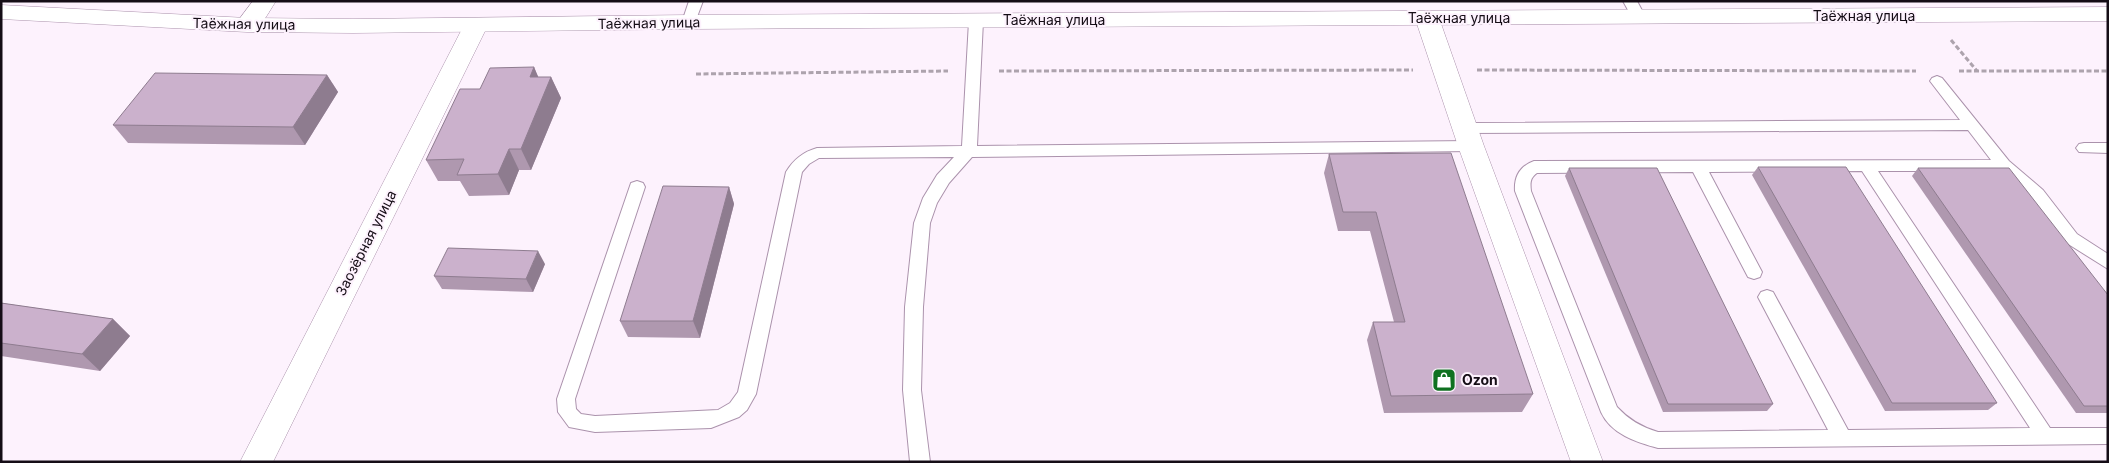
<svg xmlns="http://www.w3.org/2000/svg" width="2109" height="463" font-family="Inter,sans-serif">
	<rect width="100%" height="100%" fill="#fdf2fd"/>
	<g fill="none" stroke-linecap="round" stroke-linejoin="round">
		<g stroke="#ab92ac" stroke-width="2">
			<g id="service">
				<path d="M689,1H703L694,25H684L682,22Z"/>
				<path d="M1623,1H1637L1646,18L1644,21H1634Z"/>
				<path d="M976,17L981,18L983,21L977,146L1471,141L1476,142L1479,146L1476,150L1471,151L972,157L949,183L937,203L930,223L923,307L921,390L930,462H910L903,390L905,307L914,223L923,198L937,175L954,157L819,158L809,164L802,172L756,394L747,410L739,417L711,428L595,432L569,427L558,412L557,399L631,183L637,181L643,183L645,187L575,399L576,409L581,414L595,416L718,410L730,403L738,392L786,172C794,159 803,152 817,148L962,146L969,21L971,18Z"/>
				<path d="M1937,76L1942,78L2009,161L2043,190L2077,234L2108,254V269L2065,242L2031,198L2000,171H1878L2050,428H2108V444L1658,448C1636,442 1611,434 1601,412L1515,191C1514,177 1520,166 1534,161L1991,160L1968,130L1465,133L1460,132L1458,128L1460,124L1465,123L1960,120L1930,81L1932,78ZM1862,171L2030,428L1848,430L1773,292L1767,290L1761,292L1758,297L1828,430L1658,432C1641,427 1629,420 1617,407L1531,191C1530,183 1530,178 1537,173L1693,172L1748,277L1754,279L1760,277L1762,272L1709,172Z"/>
				<path d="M2084,143H2108V153L2079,152L2076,148L2079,144Z"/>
			</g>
		</g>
		<g stroke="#ab92ac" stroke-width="1">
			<g id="minor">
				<path d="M253,1H276C266,16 259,35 239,30L235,25Z"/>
				<path d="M1427,11L1435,13L1439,18L1484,146L1603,462H1571L1458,146L1415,18L1419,13Z"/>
				<path d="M476,18L484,20L488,25L273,462H240L464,25L468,20Z"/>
			</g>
		</g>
		<g stroke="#ab92ac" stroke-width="1">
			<path id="tertiary" d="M1,5L247,18L353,19L689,15L2108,7V21L689,29L353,33L247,32L1,19Z"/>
		</g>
		<g stroke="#ada3ad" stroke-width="3" stroke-dasharray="5 2.5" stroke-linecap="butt">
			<path d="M1951,40L1977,71"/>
			<path d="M1477,70L1916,71"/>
			<path d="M999,71L1413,70"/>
			<path d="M1959,71H2108"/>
			<path d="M696,74L948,71"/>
		</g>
		<use href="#service" fill="#fff" fill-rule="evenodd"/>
		<use href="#minor" fill="#fff" fill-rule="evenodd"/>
		<use href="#tertiary" fill="#fff" fill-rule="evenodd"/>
	</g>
	<g fill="#af98af">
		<path d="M534,67L538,77H551L561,98L531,170H519L509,195L469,196L460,181H438L426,160L480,89Z"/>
		<path d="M327,75L338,92L305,145L128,143L113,125Z"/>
		<path d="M1329,154L1533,394L1522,412L1384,413L1367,340L1373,322H1394L1370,231H1338L1324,173Z"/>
		<path d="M1758,167L1997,403L1988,410L1885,411L1752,175Z"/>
		<path d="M1569,168L1773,404L1767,411L1663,412L1565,176Z"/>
		<path d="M1918,168L2108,295V413H2076L1912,176Z"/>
		<path d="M729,187L734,204L700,338L628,337L620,321Z"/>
		<path d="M545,264L533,292L442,289L434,276Z"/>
		<path d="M1,303L113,319L130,336L100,371L1,356Z"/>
	</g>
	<g fill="#8e7c8f">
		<path d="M534,67L543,88L530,77Z"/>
		<path d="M327,75L338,92L305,145L293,127Z"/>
		<path d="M551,77L561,98L531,170L521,149Z"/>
		<path d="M509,149L519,170L509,195L498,174Z"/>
		<path d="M729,187L734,204L700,338L693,321Z"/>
		<path d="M538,251L545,264L533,292L526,279Z"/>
		<path d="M113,319L130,336L100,371L82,354Z"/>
	</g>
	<g fill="#cbb1cc" stroke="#8e7c8f">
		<path d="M534,67L530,77H551L521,149H509L498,174L457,175L464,159L426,160L460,89H480L490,68Z"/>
		<path d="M155,73L327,75L293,127L113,125Z"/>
		<path d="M1451,153L1533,394L1391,396L1373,322H1405L1376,212H1343L1329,154Z"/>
		<path d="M1758,167H1846L1997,403H1892Z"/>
		<path d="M1569,168H1657L1773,404H1668Z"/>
		<path d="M1918,168H2009L2108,295V406H2084Z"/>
		<path d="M663,186L729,187L693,321H620Z"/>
		<path d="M448,248L538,251L526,279L434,276Z"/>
		<path d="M1,303L113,319L82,354L1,343Z"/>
	</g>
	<defs>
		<g id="shop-square" transform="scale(1.25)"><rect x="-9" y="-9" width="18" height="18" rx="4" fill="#0f7120" stroke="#fdf2fd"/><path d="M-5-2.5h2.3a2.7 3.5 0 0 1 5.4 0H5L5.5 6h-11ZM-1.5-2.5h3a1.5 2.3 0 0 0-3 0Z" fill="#fff"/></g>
	</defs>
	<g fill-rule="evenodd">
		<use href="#shop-square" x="1444" y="380"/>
	</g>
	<g text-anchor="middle" stroke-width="4" stroke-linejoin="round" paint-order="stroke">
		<g font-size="14" fill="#150d16" stroke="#fdf2fd">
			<text x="1864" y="21">Таёжная улица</text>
			<text x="1459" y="23">Таёжная улица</text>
			<text x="1054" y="25">Таёжная улица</text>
			<text transform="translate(649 23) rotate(-1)" y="5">Таёжная улица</text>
			<text transform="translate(244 24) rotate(1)" y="5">Таёжная улица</text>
			<text transform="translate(366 243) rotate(-63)" y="5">Заозёрная улица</text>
		</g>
		<g font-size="14" font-weight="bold" fill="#150d16" stroke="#fdf2fd" text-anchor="start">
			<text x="1462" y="385">Ozon</text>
		</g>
	</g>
	<rect width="2109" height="463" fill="none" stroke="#150d16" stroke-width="5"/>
</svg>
